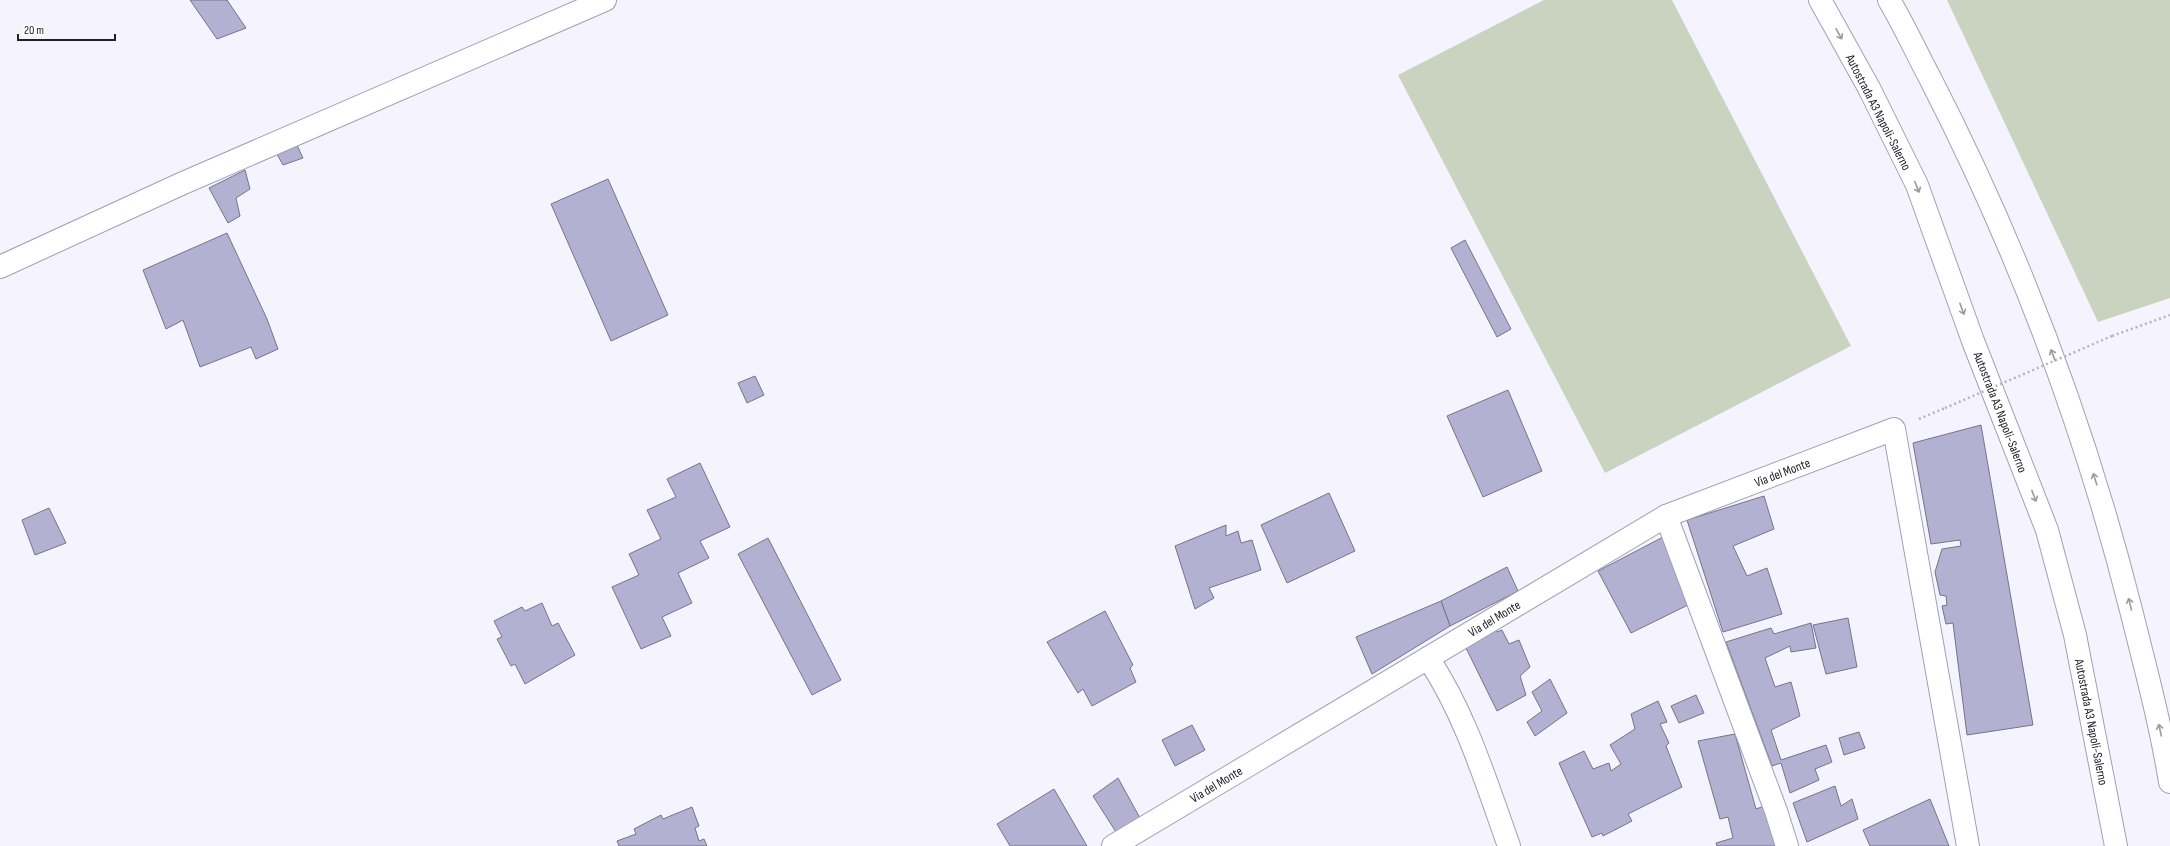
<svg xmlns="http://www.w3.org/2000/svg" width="2170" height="846" font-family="'Sofia Sans Condensed',sans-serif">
	<rect width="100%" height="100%" fill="#f5f4fe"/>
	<g fill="#c9d3bf">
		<path d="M1544,0H1672L1851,346L1605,473L1398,75Z"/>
		<path d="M1947,0H2170V298L2098,322Z"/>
	</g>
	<g fill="#b3b1d2" stroke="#75738a">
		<path d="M190,0H227L246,28L217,39Z"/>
		<path d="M296,143L303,158L283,165L277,154Z"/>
		<path d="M245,170L250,189L236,198L240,216L228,223L209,188Z"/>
		<path d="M608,179L668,315L611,341L551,204Z"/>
		<path d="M227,233L267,319L278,349L256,359L251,347L200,367L183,320L166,329L143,270Z"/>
		<path d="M1465,240L1511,329L1497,337L1451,248Z"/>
		<path d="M755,376L764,395L747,403L738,383Z"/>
		<path d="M1508,390L1542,471L1483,497L1447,416Z"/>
		<path d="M1981,425L2033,725L1967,735L1953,623L1946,624L1942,606L1947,605L1946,596L1940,595L1935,572L1942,549L1961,546L1960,540L1931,544L1913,443Z"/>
		<path d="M700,463L730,527L700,541L709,558L678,573L692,603L662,617L671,636L641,649L612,587L639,575L629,554L661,539L647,510L676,497L667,479Z"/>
		<path d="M1329,493L1355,551L1287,583L1261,525Z"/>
		<path d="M1764,496L1774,529L1733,546L1747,576L1767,568L1782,614L1723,632L1687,520Z"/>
		<path d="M49,508L66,543L35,555L22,520Z"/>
		<path d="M1226,525V536L1238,531L1241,543L1252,540L1261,570L1209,588L1214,598L1195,609L1175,546Z"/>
		<path d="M1663,537L1694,602L1631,633L1598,571Z"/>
		<path d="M768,538L841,680L812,695L738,554Z"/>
		<path d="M1507,567L1518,591L1450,626L1441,601Z"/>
		<path d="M1441,601L1450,626L1372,674L1356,637Z"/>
		<path d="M542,603L552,626L558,623L575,655L525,684L515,664L511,666L497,639L502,637L494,621L522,607L525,611Z"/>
		<path d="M1105,611L1133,665L1130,668L1136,682L1092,706L1083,689L1078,693L1047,642Z"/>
		<path d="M1848,618L1857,667L1826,674L1813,625Z"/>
		<path d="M1811,623L1816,648L1791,652L1790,646L1765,658L1775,687L1791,682L1800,716L1771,730L1781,760L1826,745L1832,762L1815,769L1819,780L1790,793L1781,763L1772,766L1726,642L1771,628L1774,634Z"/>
		<path d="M1496,629L1497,632L1502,630L1509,644L1519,640L1530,667L1520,676L1526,695L1497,711L1465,646Z"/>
		<path d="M1550,679L1567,713L1535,736L1527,722L1542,711L1532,692Z"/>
		<path d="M1696,695L1704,713L1679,723L1671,706Z"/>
		<path d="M1658,701L1667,722L1660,724L1669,743L1666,746L1682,787L1628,814L1632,821L1603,836L1602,833L1592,837L1559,763L1584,751L1593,769L1609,763L1611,771L1621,764L1610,745L1635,729L1631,714Z"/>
		<path d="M1192,725L1205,750L1175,766L1162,740Z"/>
		<path d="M1859,732L1865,748L1844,755L1839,738Z"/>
		<path d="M1735,734L1756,809L1767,805L1780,846H1717L1716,843L1733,838L1728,817L1720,819L1698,741Z"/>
		<path d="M1118,778L1140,818L1116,832L1093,796Z"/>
		<path d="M1835,786L1841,806L1852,799L1858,819L1807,842L1793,803Z"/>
		<path d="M1054,789L1087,846H1010L997,824Z"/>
		<path d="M1930,799L1949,846H1870L1863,830Z"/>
		<path d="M692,807L699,826L695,828L699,841L704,839L707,846H619L617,841L636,834L634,829L661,815L663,819Z"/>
	</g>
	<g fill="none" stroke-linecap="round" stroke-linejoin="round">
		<g stroke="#a19fb7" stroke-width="24">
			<g id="minor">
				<path d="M0,267L181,184L605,0"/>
				<path d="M1666,516L1776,811L1787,846"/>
				<path d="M1428,658C1466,715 1486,782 1509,846"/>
				<path d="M1113,846L1666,516L1894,429L1968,846"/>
			</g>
		</g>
		<g stroke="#a19fb7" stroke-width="24">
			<g id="motorway">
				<path d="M1820,0L1869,88L1917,185L1973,341L2047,530L2075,635L2116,846"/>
				<path d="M1889,0C1904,25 1916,52 1930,78C2019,251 2085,426 2132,614C2146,670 2161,726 2170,782"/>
			</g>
		</g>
		<g stroke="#b5b4be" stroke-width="2.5" stroke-dasharray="2 3" stroke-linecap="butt">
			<path d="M2112,336L2170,315"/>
			<path d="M1919,419L1945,408"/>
		</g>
		<use href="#minor" stroke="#fff" stroke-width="22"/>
		<use href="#motorway" stroke="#fff" stroke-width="22"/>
		<path stroke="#b5b4be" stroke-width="2.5" stroke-dasharray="2 3" stroke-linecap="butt" d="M1945,408L2112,336"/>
	</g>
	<defs><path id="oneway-shaft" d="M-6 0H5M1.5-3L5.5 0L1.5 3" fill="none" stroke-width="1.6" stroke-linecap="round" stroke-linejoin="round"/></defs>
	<g stroke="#9b9b9f">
		<use href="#oneway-shaft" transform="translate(1839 34) rotate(61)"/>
		<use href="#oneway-shaft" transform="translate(1917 187) rotate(68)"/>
		<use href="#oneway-shaft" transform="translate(1962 309) rotate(70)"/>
		<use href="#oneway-shaft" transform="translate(2053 355) rotate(-111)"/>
		<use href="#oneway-shaft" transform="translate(2095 479) rotate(-108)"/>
		<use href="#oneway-shaft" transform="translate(2034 496) rotate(69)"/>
		<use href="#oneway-shaft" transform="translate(2130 604) rotate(-104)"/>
		<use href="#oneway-shaft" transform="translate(2160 730) rotate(-103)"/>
	</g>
	<g text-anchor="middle" stroke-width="3.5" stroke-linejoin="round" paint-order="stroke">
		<g font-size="13" fill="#202029" stroke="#fff">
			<text transform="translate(1879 112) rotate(63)" y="5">Autostrada A3 Napoli-Salerno</text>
			<text transform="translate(2001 412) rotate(69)" y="5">Autostrada A3 Napoli-Salerno</text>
			<text transform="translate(1782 472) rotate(-21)" y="5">Via del Monte</text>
			<text transform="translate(1494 618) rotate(-31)" y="5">Via del Monte</text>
			<text transform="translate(2092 722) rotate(79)" y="5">Autostrada A3 Napoli-Salerno</text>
			<text transform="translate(1216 784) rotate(-31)" y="5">Via del Monte</text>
		</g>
	</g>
	<path d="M18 34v6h97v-6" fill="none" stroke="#202029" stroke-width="2"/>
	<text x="24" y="34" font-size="12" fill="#202029" stroke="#ffffff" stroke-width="3" paint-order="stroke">20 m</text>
</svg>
